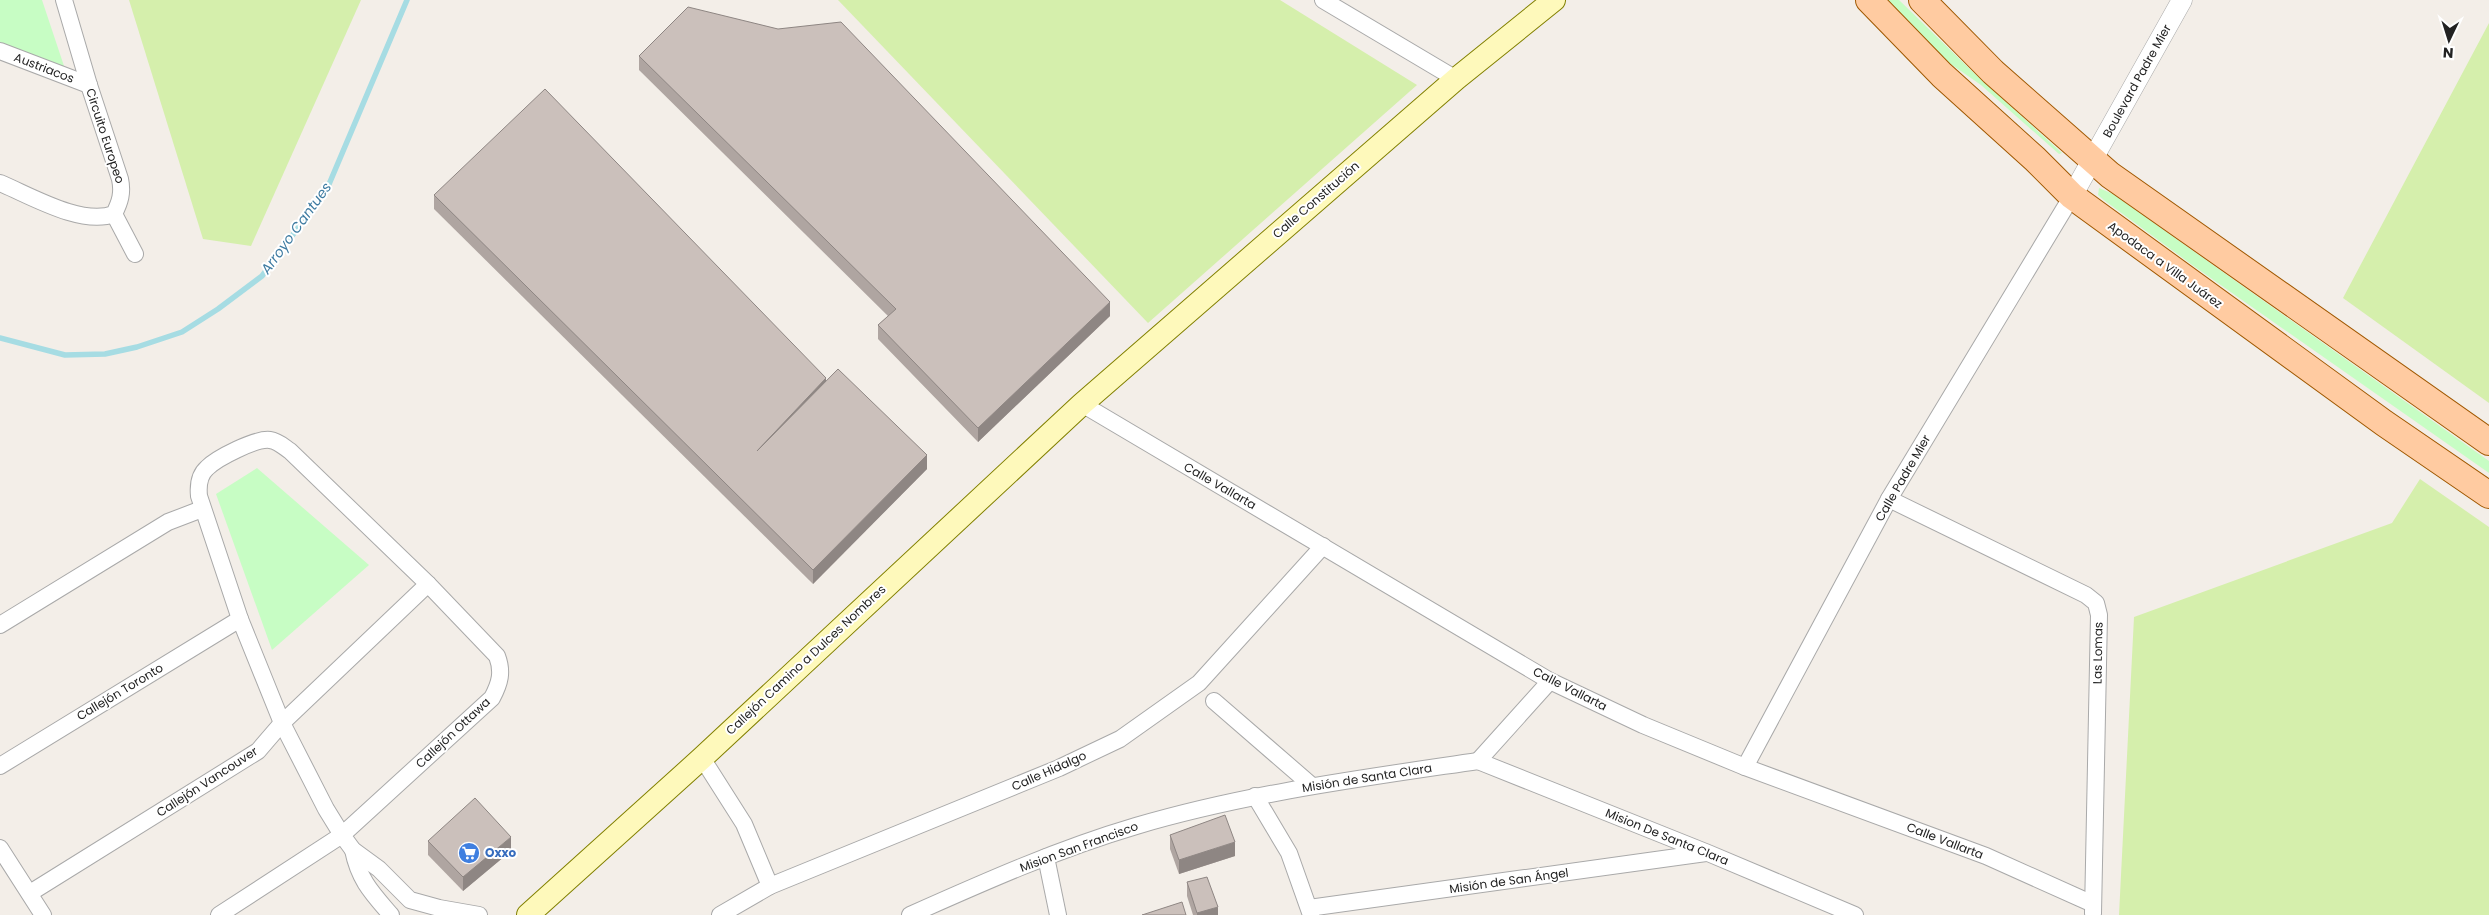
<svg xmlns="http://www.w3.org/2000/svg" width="2489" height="915" font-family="Poppins,sans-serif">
	<rect width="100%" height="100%" fill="#f3eee8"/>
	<g fill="#d5efac">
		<path d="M129,0H361L251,246L203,239Z"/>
		<path d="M838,0H1280L1417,85L1148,323Z"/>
		<path d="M2489,23V403L2343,298Z"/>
		<path d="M2420,479L2489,527V915H2119L2134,617L2392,523Z"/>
	</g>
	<g fill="#c7fdc4">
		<path d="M0,0H42L66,72L0,47Z"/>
		<path d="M1885,0H1899L1974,73L2062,153L2059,154L1981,85L1942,58Z"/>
		<path d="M2099,188L2113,194L2489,461V473L2195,267L2105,201L2098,195Z"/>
		<path d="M257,468L369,565L272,650L216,494Z"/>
	</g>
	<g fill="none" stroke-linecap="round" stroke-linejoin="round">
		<path stroke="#a6dce3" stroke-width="5.5" d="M0,338L65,355L105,354L137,347L182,332L218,309L262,276L327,189L407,0"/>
		<g stroke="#a9a9a9" stroke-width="18">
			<g id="minor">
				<path d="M1323,0L1456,79"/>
				<path d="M0,51L89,85"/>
				<path d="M0,183C31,196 81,226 114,214C120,202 123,193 120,179L89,85L64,0"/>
				<path d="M114,214L135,254"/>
				<path d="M1082,404L1550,681L1643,725L1745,767L1986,856L2093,904"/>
				<path d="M1889,499L2086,595L2096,603L2099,615L2093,913"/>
				<path d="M0,625L168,522L202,509"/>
				<path d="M1214,701L1311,785"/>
				<path d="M702,758L744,824L770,886"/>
				<path d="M1478,761L1708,853L1855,915"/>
				<path d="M1478,761L1550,681"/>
				<path d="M0,766L240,619"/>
				<path d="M1745,767L1889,499L2072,196"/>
				<path d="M1255,796L1289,853L1311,915"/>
				<path d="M0,848L43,915"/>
				<path d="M353,850C359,880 372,893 391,915"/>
				<path d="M1046,857L1058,915"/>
				<path d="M30,893L258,751L282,723L428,584"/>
				<path d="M1309,908L1706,853"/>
				<path d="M219,915L342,835L492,698C500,683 503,672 497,656L428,584L290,451C284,447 278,441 270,440C256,438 217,458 207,468C199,475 198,486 199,496L240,619L282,723L326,809L342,835L353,850L379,869L410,900L439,908L479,915"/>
				<path d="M720,915L770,886L1059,768L1120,739L1199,683L1323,546"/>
				<path d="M910,915C984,882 1058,849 1136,826C1248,793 1363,778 1478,761"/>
			</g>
		</g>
		<g stroke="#a9a9a9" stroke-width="21">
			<path id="tertiary" d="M2072,196L2182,0"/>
		</g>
		<g stroke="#828000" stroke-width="24">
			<path id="secondary" d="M528,915L702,758L1082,404L1456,79L1554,0"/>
		</g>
		<g stroke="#a05800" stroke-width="28">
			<g id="primary">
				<path d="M1869,0L1942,75L2035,159L2072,196L2384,423L2489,495"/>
				<path d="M1922,0L1993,72L2110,175L2489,442"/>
			</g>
		</g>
		<use href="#minor" stroke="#fff" stroke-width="16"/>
		<use href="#tertiary" stroke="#fff" stroke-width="20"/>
		<use href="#secondary" stroke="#fef9bb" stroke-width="22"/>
		<use href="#primary" stroke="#ffcba1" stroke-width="26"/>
	</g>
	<g fill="#afa5a1">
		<path d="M639,56L1110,316L978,442L878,339V325L888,316L639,70Z"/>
		<path d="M434,195L826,382L927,469L813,584L434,209Z"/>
		<path d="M1170,835L1235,856L1179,874L1170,849Z"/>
		<path d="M428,841L511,851L463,891L428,855Z"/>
		<path d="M1187,882L1218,915H1193L1187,896Z"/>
	</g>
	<g fill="#8e8683">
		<path d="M1110,302V316L978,442V428Z"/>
		<path d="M826,378V392L757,451Z"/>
		<path d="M927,455V469L813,584V570Z"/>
		<path d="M511,837V851L463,891V877Z"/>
		<path d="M1235,842V856L1179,874V860Z"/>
		<path d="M1218,907V915H1197V913Z"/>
	</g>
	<g fill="#cbc0bb" stroke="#8e8683">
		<path d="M688,7L778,29L841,22L1110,302L978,428L878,325L896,309L639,56Z"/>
		<path d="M545,89L826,378L757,451L838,369L927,455L813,570L434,195Z"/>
		<path d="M475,798L511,837L463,877L428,841Z"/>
		<path d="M1225,815L1235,842L1179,860L1170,835Z"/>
		<path d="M1207,877L1218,907L1197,913L1187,882Z"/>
		<path d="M1182,902L1186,915H1142Z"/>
	</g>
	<defs>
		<g id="supermarket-disc" transform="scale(1.125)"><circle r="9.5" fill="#3f7fe0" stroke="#fff"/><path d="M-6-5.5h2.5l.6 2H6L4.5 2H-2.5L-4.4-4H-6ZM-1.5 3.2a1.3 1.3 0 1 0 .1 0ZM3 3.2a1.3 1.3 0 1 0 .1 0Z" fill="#fff"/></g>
	</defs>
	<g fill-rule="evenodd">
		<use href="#supermarket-disc" x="469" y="853"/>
	</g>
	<g text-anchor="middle" stroke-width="4" stroke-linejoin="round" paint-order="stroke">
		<g font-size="12" fill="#222" stroke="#fff">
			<text transform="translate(44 68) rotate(21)" y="4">Austriacos</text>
			<text transform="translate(2137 81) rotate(-61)" y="4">Boulevard Padre Mier</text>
			<text transform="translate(105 136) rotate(72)" y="4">Circuito Europeo</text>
			<text transform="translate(1316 200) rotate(-41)" y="4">Calle Constitución</text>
			<text transform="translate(2165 265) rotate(36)" y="4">Apodaca a Villa Juárez</text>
			<text transform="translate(1903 478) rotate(-60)" y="4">Calle Padre Mier</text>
			<text transform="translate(1220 486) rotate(30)" y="4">Calle Vallarta</text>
			<text transform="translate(2098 653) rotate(-89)" y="4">Las Lomas</text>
			<text transform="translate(806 660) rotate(-43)" y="4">Callejón Camino a Dulces Nombres</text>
			<text transform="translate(1570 689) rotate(27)" y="4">Calle Vallarta</text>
			<text transform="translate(120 692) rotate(-31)" y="4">Callejón Toronto</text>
			<text transform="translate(453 733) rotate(-43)" y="4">Callejón Ottawa</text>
			<text transform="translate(1049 771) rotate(-24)" y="4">Calle Hidalgo</text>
			<text transform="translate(1367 778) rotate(-9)" y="4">Misión de Santa Clara</text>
			<text transform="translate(207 782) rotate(-33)" y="4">Callejón Vancouver</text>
			<text transform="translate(1667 837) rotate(22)" y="4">Mision De Santa Clara</text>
			<text transform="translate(1945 841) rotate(21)" y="4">Calle Vallarta</text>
			<text transform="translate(1079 847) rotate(-20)" y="4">Mision San Francisco</text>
			<text transform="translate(1509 881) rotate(-8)" y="4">Misión de San Ángel</text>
		</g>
		<g font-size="12" font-weight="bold" fill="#366cbe" stroke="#fff" text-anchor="start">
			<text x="485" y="857">Oxxo</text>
		</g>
		<g font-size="14" font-style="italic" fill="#3e7ba1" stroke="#fff">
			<text transform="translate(296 228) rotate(-54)" y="5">Arroyo Cantues</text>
		</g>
	</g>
	<g transform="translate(2449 40) rotate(184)" stroke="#ffffff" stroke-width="4" paint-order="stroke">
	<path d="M0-4L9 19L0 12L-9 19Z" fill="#222222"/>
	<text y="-8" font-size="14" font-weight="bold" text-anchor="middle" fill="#222222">N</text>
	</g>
</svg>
